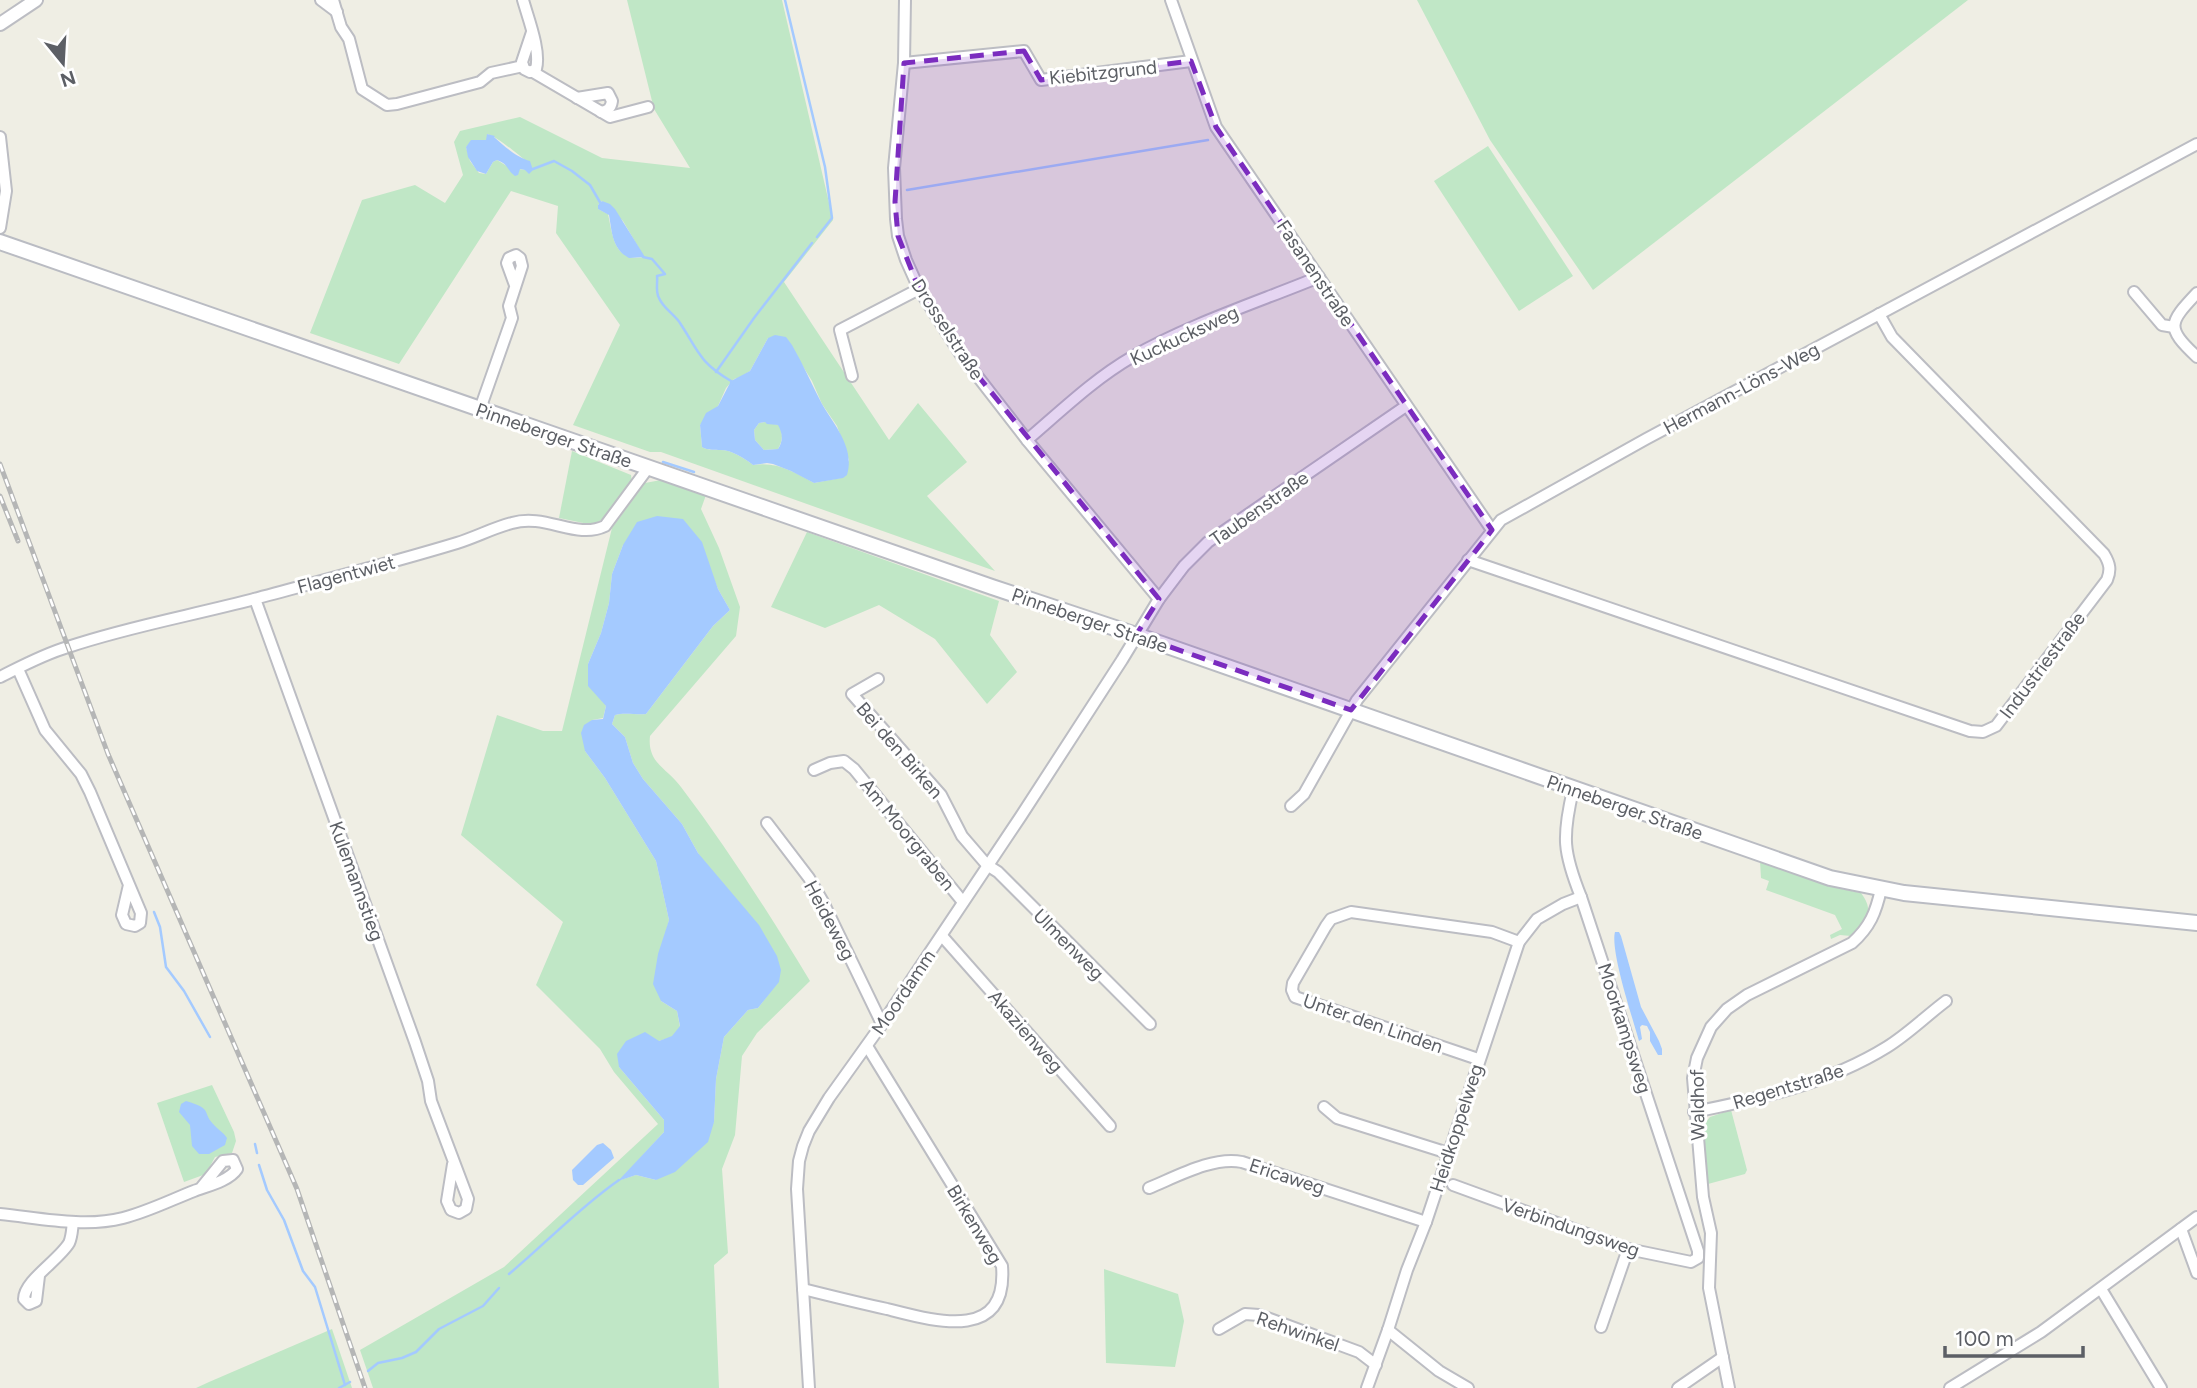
<svg xmlns="http://www.w3.org/2000/svg" width="2197" height="1388" font-family="Figtree,sans-serif">
	<rect width="100%" height="100%" fill="#efeee4"/>
	<g fill="#c0e7c6" fill-rule="evenodd">
		<path d="M627,0H782L833,220L784,282L889,440L918,403L967,462L927,496L995,571L661,452H650L573,425L620,325L556,233L558,206L511,191L399,364L310,333L362,200L415,185L445,203L463,175L454,142L460,131L520,117L602,158L690,168L654,109ZM487,134C496,136 516,153 525,160V170L519,169L518,173L497,160L493,162L486,174L479,173L470,161L466,147L476,140H487ZM602,201L623,221L644,257C614,262 613,237 608,214L598,209V205ZM768,338L796,355L812,381L822,404L837,426L849,460L840,478L814,483C795,472 776,461 753,465C744,458 732,450 720,450C712,449 709,451 702,447L700,425L718,406L726,388L734,379L741,377L750,371Z"/>
		<path d="M1417,0H1968L1593,290L1490,140Z"/>
		<path d="M1488,146L1573,276L1519,311L1434,181Z"/>
		<path d="M765,422L779,425C783,434 783,440 778,449L764,450L755,440L754,430L759,423Z"/>
		<path d="M572,451L631,475L632,483L604,518L593,525L559,518Z"/>
		<path d="M661,480L706,495L701,509L719,548L740,607L736,636L650,736C647,763 667,768 681,787C728,849 770,915 810,981L757,1033L742,1056L735,1135L722,1169L728,1253L714,1265L719,1388H373L360,1350L504,1267L658,1124L614,1072L600,1049L536,985L563,922L461,835L497,715L543,731H562L612,528L645,483ZM623,545L709,567L718,589L730,610L713,626L646,714C636,715 624,712 615,715L612,724L625,737L633,763L643,779L682,824L698,853L778,982L758,1008L748,1010L724,1037L716,1079L714,1122L656,1180L636,1175L620,1180L664,1132V1120L619,1067L659,1041L672,1037L680,1027L677,1011L661,1001L665,936L669,920L656,861L605,778L585,751L592,720L603,718L606,706L588,664L601,633L609,603L612,574Z"/>
		<path d="M807,532L999,601L990,635L1017,672L987,704L935,639L879,605L825,628L771,607Z"/>
		<path d="M1760,861L1842,889L1861,893C1875,911 1867,923 1851,936L1840,935L1831,939L1830,935L1842,929L1835,915L1766,890L1769,881L1761,878Z"/>
		<path d="M212,1085L234,1132L236,1141L232,1153L215,1157L206,1174L184,1182L157,1103Z"/>
		<path d="M1731,1110L1747,1170L1745,1174L1708,1184L1705,1159L1704,1124L1710,1117Z"/>
		<path d="M1104,1269L1178,1294L1184,1321L1175,1367L1106,1363Z"/>
		<path d="M332,1329L352,1388H196L209,1382Z"/>
	</g>
	<g fill="#a4caff" fill-rule="evenodd">
		<path d="M487,134L495,136L494,137C504,146 517,158 530,161L533,170L529,174L525,170L520,169L518,175L515,176C507,171 509,164 497,160L493,162L486,174L477,171L468,157L466,147L471,140H486Z"/>
		<path d="M602,201L610,204L615,209L645,257L629,258C612,249 612,232 609,215L598,209V205Z"/>
		<path d="M775,335L786,337L792,345C803,364 812,385 822,404C835,426 855,448 847,475L843,478L814,483L791,471L773,464L767,463L753,465C744,458 732,450 720,450C712,449 709,451 702,447L700,425L706,413L718,406L731,381L750,371L768,338ZM765,422L767,424L778,425C783,434 783,441 778,449L764,450L755,440L754,430L759,423Z"/>
		<path d="M657,516L683,519L702,542L718,589L730,610L713,626L646,714C636,715 624,712 615,715L612,724L625,737L633,763L643,779L682,824L698,853L759,925L777,956L781,970L779,982L758,1008L748,1010L724,1037L716,1079L714,1122L708,1142L675,1172L656,1180L636,1175L618,1181L664,1132V1120L619,1067L617,1054L626,1041L645,1032L659,1041L672,1036L680,1026L677,1011L661,1001L653,984L658,954L669,920L656,861L605,778L585,751L581,733L584,725L592,720L603,719L606,706L588,686V664L601,633L609,603L612,574L623,545L637,522Z"/>
		<path d="M1615,932H1619L1621,936L1641,1007L1659,1041L1662,1049V1055H1658L1650,1041V1032L1647,1026L1642,1025L1640,1027L1642,1039L1639,1041C1633,1019 1610,951 1615,932Z"/>
		<path d="M186,1101C215,1110 200,1111 215,1126C220,1131 223,1132 227,1138L225,1145L209,1154H199L192,1146L190,1125L179,1112L181,1104Z"/>
		<path d="M603,1143L611,1150L614,1158L583,1185H578L573,1180L572,1170L597,1145Z"/>
	</g>
	<g fill="none" stroke-linecap="round" stroke-linejoin="round">
		<g stroke="#a4caff" stroke-width="2.5">
			<path d="M785,0L825,167L832,218L817,237"/>
			<path d="M533,169L554,161L572,171L590,185L601,204"/>
			<path d="M907,190L1208,140"/>
			<path d="M643,257L652,259L665,274L657,276C658,283 655,291 659,298C663,308 674,314 680,323C699,352 699,362 731,381L732,384"/>
			<path d="M716,372L754,318L812,243"/>
			<path d="M663,462L694,472"/>
			<path d="M154,912L160,927L166,967L184,991L210,1037"/>
			<path d="M255,1144L257,1153"/>
			<path d="M259,1165L267,1190L284,1220L303,1271L315,1287L345,1385"/>
			<path d="M509,1274C546,1243 580,1207 619,1180"/>
			<path d="M368,1371L378,1363L402,1358L416,1352L439,1329L483,1306L499,1288"/>
			<path d="M339,1388L350,1382"/>
		</g>
		<g stroke="#bcbdc3" stroke-width="14">
			<g id="minor">
				<path d="M321,0L337,12"/>
				<path d="M333,0L341,27L349,39L362,89L387,105L397,104L480,82L491,73L523,66"/>
				<path d="M523,0C528,18 541,51 536,69L530,72L524,69L522,62L532,32"/>
				<path d="M905,0L904,63L894,168L896,219L898,236L906,260L919,289L961,355L1027,440L1159,599"/>
				<path d="M1171,0L1216,127L1492,530"/>
				<path d="M904,63L1024,51L1041,80L1191,61"/>
				<path d="M533,72L610,117L648,107"/>
				<path d="M577,98L608,93L612,101C611,108 608,111 601,112"/>
				<path d="M0,137L6,191L0,228"/>
				<path d="M2134,292L2162,325L2174,327"/>
				<path d="M2197,293C2169,323 2165,327 2197,357"/>
				<path d="M852,376L840,330L919,289"/>
				<path d="M480,409L512,318L509,306L522,266L520,258L516,255L509,258L507,263L515,285"/>
				<path d="M1027,440C1061,411 1094,379 1132,357C1190,324 1258,302 1319,277"/>
				<path d="M1468,560L1970,731L1983,732L1996,726L2107,580C2111,570 2110,564 2104,554L1892,337L1879,314"/>
				<path d="M255,599L415,1042L428,1081L431,1101L468,1199L466,1209L459,1213L451,1210L447,1201L453,1164"/>
				<path d="M18,669L45,730L81,774L90,792L141,913L140,923L135,926L126,924L122,915L129,885"/>
				<path d="M0,677C22,666 44,654 68,647C130,626 195,615 258,598C324,580 391,563 457,543C476,537 493,528 512,523C546,513 576,540 605,526L648,468"/>
				<path d="M878,679L852,694L941,795L962,836L987,865L998,872L1150,1024"/>
				<path d="M814,770L830,763L844,761L854,769L963,902"/>
				<path d="M1291,806L1304,794L1357,700L1501,520L1646,439L2197,144"/>
				<path d="M767,823L809,878L823,902L882,1024"/>
				<path d="M942,936L1110,1126"/>
				<path d="M1478,1059L1295,997L1292,990L1293,983L1326,926L1331,919L1351,912L1492,932L1519,942"/>
				<path d="M1324,1107L1337,1118L1448,1153"/>
				<path d="M1694,1112C1760,1099 1829,1083 1887,1047C1908,1034 1926,1016 1946,1001"/>
				<path d="M1453,1185L1628,1249L1691,1262L1698,1258V1251L1581,897C1563,852 1562,837 1573,790"/>
				<path d="M1149,1188C1176,1177 1213,1156 1242,1162L1426,1222"/>
				<path d="M0,1214C40,1218 84,1228 123,1218C147,1212 171,1200 194,1191C207,1186 229,1181 237,1169L233,1160L223,1161L201,1188"/>
				<path d="M2181,1229L2197,1273"/>
				<path d="M39,1276L36,1301L29,1304L24,1299C24,1281 59,1260 69,1243C72,1237 72,1229 73,1222"/>
				<path d="M803,1289C831,1296 859,1303 887,1309C934,1321 1008,1343 1002,1266L867,1046"/>
				<path d="M2101,1289L2161,1388"/>
				<path d="M1601,1327L1628,1249"/>
				<path d="M1219,1329L1245,1314L1259,1315L1359,1352L1376,1365"/>
				<path d="M1388,1330L1439,1371L1468,1388"/>
				<path d="M809,1388L797,1189L799,1161L803,1146L809,1131L829,1098L882,1024L1021,816L1122,660L1159,599L1184,566L1208,542L1406,406"/>
				<path d="M1367,1388L1388,1330L1407,1270L1426,1222L1519,942L1537,919L1563,904L1581,897"/>
				<path d="M1678,1388L1723,1357"/>
				<path d="M1729,1388L1709,1288L1711,1233L1703,1197L1693,1078L1697,1058L1711,1027L1727,1009L1747,995L1852,943C1870,927 1876,912 1881,889"/>
				<path d="M1950,1388L2041,1332L2197,1217"/>
			</g>
		</g>
		<g stroke="#bcbdc3" stroke-width="16">
			<path id="tertiary" d="M0,24L36,0"/>
		</g>
		<g stroke="#babcc3" stroke-width="18">
			<path id="secondary" d="M0,242L992,587L1136,635L1830,878L1904,893L2197,923"/>
		</g>
		<use href="#minor" stroke="#fff" stroke-width="10"/>
		<use href="#tertiary" stroke="#fff" stroke-width="12"/>
		<use href="#secondary" stroke="#fff" stroke-width="14"/>
		<g stroke="#b5b6b6" stroke-width="5">
			<g id="rail">
				<path d="M0,464L108,754L297,1189L365,1388"/>
				<path d="M0,496L18,541"/>
			</g>
		</g>
		<use href="#rail" stroke="#fff" stroke-width="2.5" stroke-dasharray="8" stroke-linecap="butt"/>
	</g>
	<path fill="#7b2cbf" fill-opacity="0.2" stroke="#7b2cbf" stroke-width="5" stroke-dasharray="14 9" stroke-linejoin="round" d="M1024,51L1041,80L1191,61L1216,127L1492,530L1351,710L1136,635L1159,599L961,355L919,289L898,236L895,202L904,63Z"/>
	<g text-anchor="middle" stroke-width="6" stroke-linejoin="round" paint-order="stroke">
		<g font-size="19" fill="#5c5f65" stroke="#fff">
			<text transform="translate(1103 72) rotate(-6)" y="7">Kiebitzgrund</text>
			<text transform="translate(1316 273) rotate(56)" y="7">Fasanenstraße</text>
			<text transform="translate(948 329) rotate(57)" y="7">Drosselstraße</text>
			<text transform="translate(1184 335) rotate(-25)" y="7">Kuckucksweg</text>
			<text transform="translate(1741 388) rotate(-28)" y="7">Hermann-Löns-Weg</text>
			<text transform="translate(554 435) rotate(19)" y="7">Pinneberger Straße</text>
			<text transform="translate(1259 508) rotate(-35)" y="7">Taubenstraße</text>
			<text transform="translate(346 574) rotate(-15)" y="7">Flagentwiet</text>
			<text transform="translate(1090 620) rotate(19)" y="7">Pinneberger Straße</text>
			<text transform="translate(2042 665) rotate(-53)" y="7">Industriestraße</text>
			<text transform="translate(900 750) rotate(49)" y="7">Bei den Birken</text>
			<text transform="translate(1625 807) rotate(19)" y="7">Pinneberger Straße</text>
			<text transform="translate(908 834) rotate(51)" y="7">Am Moorgraben</text>
			<text transform="translate(357 881) rotate(70)" y="7">Kulemannstieg</text>
			<text transform="translate(830 920) rotate(62)" y="7">Heideweg</text>
			<text transform="translate(1069 944) rotate(45)" y="7">Ulmenweg</text>
			<text transform="translate(903 992) rotate(-56)" y="7">Moordamm</text>
			<text transform="translate(1373 1023) rotate(19)" y="7">Unter den Linden</text>
			<text transform="translate(1625 1028) rotate(72)" y="7">Moorkampsweg</text>
			<text transform="translate(1026 1031) rotate(49)" y="7">Akazienweg</text>
			<text transform="translate(1788 1086) rotate(-17)" y="7">Regentstraße</text>
			<text transform="translate(1697 1105) rotate(-91)" y="7">Waldhof</text>
			<text transform="translate(1456 1128) rotate(-72)" y="7">Heidkoppelweg</text>
			<text transform="translate(1287 1176) rotate(18)" y="7">Ericaweg</text>
			<text transform="translate(975 1224) rotate(59)" y="7">Birkenweg</text>
			<text transform="translate(1571 1227) rotate(19)" y="7">Verbindungsweg</text>
			<text transform="translate(1298 1331) rotate(19)" y="7">Rehwinkel</text>
		</g>
	</g>
	<g transform="translate(63 63) rotate(162)" stroke="#ffffff" stroke-width="5" paint-order="stroke">
	<path d="M0-5L12 26L0 18L-12 26Z" fill="#5c5f65"/>
	<text y="-10" font-size="19" font-weight="bold" text-anchor="middle" fill="#5c5f65">N</text>
	</g>
	<path d="M1945 1346v10h138v-10" fill="none" stroke="#5c5f65" stroke-width="3.5"/>
	<text x="1955" y="1346" font-size="21" fill="#5c5f65" stroke="#ffffff" stroke-width="5" paint-order="stroke">100 m</text>
</svg>
